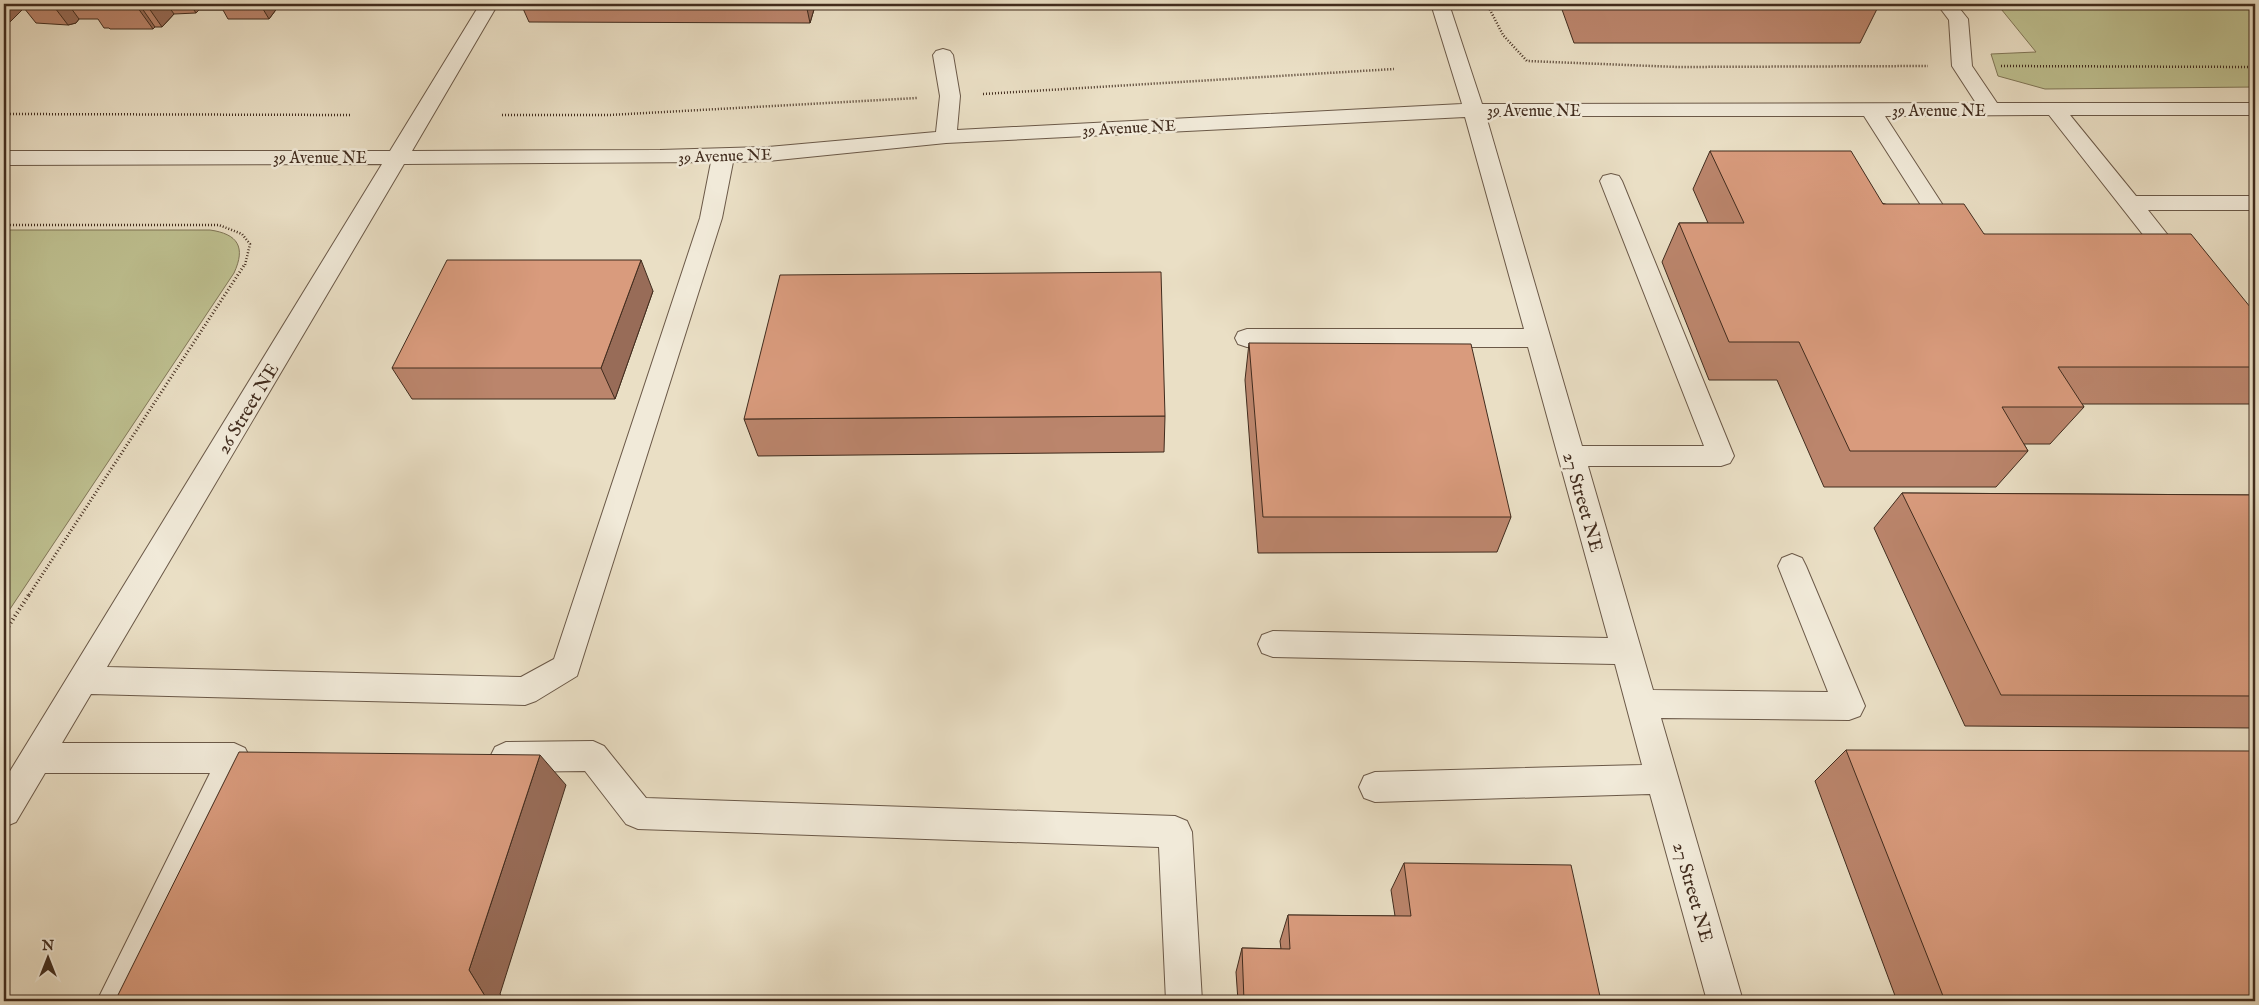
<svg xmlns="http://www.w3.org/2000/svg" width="2259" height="1005" font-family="'IM FELL English',serif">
	<rect width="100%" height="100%" fill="#eadfc5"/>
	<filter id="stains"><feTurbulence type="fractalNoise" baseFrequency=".004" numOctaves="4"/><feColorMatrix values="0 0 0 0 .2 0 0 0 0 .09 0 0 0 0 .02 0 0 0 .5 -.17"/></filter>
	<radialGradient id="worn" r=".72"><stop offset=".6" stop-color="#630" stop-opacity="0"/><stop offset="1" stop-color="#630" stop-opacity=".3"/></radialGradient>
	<g fill="#bec090" stroke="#807657">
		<path d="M1997,4H2255V87L2045,89L1998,76L1991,54L2036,52Z"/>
		<path d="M4,230H210C238,234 246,247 234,273L4,618Z"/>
	</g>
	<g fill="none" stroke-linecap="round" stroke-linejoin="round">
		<g stroke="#6b5948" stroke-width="2">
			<g id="minor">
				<path d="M480,4H498L412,151L660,150L768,147L936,132L940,96L933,55L936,51L943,49L950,51L953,55L960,96L957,130L1462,104L1431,4H1449L1482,104L1976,103L1952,66L1949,20L1937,4H1956L1968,19L1972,66L1997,103H2255V115H2070L2136,196H2255V210H2148L2190,263L2186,269L2178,271L2170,269L2049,115L1885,116L1959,230L1956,235L1948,237L1940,235L1864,116H1486L1582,446H1704L1600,181L1603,176L1611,174L1619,176L1622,181L1734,456L1730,463L1721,466H1588L1653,690L1828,692L1778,566L1782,558L1792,554L1802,558L1806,566L1865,706L1860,716L1849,720L1661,718L1743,1001H1707L1650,794L1375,802L1364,798L1359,787L1364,776L1375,772L1642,765L1615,664L1273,657L1262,653L1258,644L1262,635L1273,631L1608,638L1528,347H1247L1238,344L1235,338L1238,332L1247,329H1524L1465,117L946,143L768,161L733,162L722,218L577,676L536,701L525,705L91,694L62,743H234L245,748L250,758L134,1001H97L210,773H45L16,822L4,827V781L382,164L4,165V151H390ZM711,162L700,218L554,659L521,677L107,667L404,164Z"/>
				<path d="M593,741L604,746L646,798L1175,816L1187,821L1192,832L1202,1001H1166L1159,847L638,829L626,824L585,771L506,772L495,767L490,757L495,747L506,742Z"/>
			</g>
		</g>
		<g stroke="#412c1e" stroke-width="2.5" stroke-dasharray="1 2" stroke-linecap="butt">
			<path d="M1487,4L1503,35L1527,61L1677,67L1928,66"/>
			<path d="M2001,66L2255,67"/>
			<path d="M983,94L1394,69"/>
			<path d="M4,114L351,115"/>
			<path d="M502,115H610L917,98"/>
			<path d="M4,225H219L242,234L250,244L245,265"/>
		</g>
		<path stroke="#412c1e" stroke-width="3" stroke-dasharray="1 2.5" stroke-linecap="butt" d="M29,595L245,264"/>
		<path stroke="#412c1e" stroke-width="4" stroke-dasharray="1 3" stroke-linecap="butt" d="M4,633L30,593"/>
		<use href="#minor" fill="#f1ead9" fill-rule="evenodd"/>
	</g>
	<g fill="#bb856c" stroke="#412c1e">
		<path d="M4,4H296L293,7H278L269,19H228L223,10H199L196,13L174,14L162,27H155L153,29H110L109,28H104L98,19H79L76,23L68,25L36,23L24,8L7,25H4Z"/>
		<path d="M521,4H1083V7L815,6L810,23L529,22Z"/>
		<path d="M1560,4H1878L1879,5L1860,43H1574Z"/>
		<path d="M1710,151L1984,234L2255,313V404H2082L2084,407L2050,444H2024L2028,451L1996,487H1824L1777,380H1709L1662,262L1679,223H1708L1693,189Z"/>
		<path d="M653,291L615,399H412L392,368Z"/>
		<path d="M1249,343L1511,517L1497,552L1258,553L1245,380Z"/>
		<path d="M1165,416L1164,452L758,456L744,419Z"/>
		<path d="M1902,493L2255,495V728L1965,726L1874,528Z"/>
		<path d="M1846,750L2255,1001H1897L1815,781Z"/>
		<path d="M1404,863L1601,1001H1238L1236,972L1242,948L1281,949L1280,941L1288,915L1395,916L1391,890Z"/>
	</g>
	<g fill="#986c58" stroke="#412c1e">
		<path d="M4,4H21L24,8L7,25L4,21Z"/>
		<path d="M52,4H68L79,19L76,23L68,25Z"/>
		<path d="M135,4H139L155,27L153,29Z"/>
		<path d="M146,4H167L174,14L162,27Z"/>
		<path d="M190,4H195L199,10L196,13Z"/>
		<path d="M260,4H276L278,7L269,19Z"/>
		<path d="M806,4H814L815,6L810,23Z"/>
		<path d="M641,260L653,291L615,399L601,368Z"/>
		<path d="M540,755L566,785L500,994L505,1001H488L469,970Z"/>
	</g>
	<g fill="#d99b7d" stroke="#412c1e">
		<path d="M1586,4H1878L1879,5L1586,6Z"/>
		<path d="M1710,151H1851L1883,204H1964L1984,234H2191L2255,313V367H2058L2084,407H2002L2028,451H1850L1799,342H1729L1679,223H1744Z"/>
		<path d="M447,260H641L601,368H392Z"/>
		<path d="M1161,272L1165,416L744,419L780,275Z"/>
		<path d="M1249,343L1471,344L1511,517H1263Z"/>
		<path d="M1902,493L2255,495V696L2001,695Z"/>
		<path d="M1846,750L2255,751V1001H1945Z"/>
		<path d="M239,752L540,755L469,970L488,1001H115Z"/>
		<path d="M1404,863L1571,865L1601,1001H1244L1242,948L1290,949L1288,915L1411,916Z"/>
	</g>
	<g text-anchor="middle" stroke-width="5" stroke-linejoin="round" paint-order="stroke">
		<g font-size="16" fill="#412c1e" stroke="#f1ead9">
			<text x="1534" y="116">39 Avenue NE</text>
			<text x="1939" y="116">39 Avenue NE</text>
			<text transform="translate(1129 127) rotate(-3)" y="6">39 Avenue NE</text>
			<text transform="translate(725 155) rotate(-2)" y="6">39 Avenue NE</text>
			<text x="320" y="163">39 Avenue NE</text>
		</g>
		<g font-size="19" fill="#412c1e" stroke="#f1ead9">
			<text transform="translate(247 408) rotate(-59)" y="7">26 Street NE</text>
			<text transform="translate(1584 502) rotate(74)" y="7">27 Street NE</text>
			<text transform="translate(1694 892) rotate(74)" y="7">27 Street NE</text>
		</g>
	</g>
	<rect width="2259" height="1005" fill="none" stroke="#eadfc5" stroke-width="20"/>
	<rect x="5" y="5" width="2249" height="995" fill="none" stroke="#412c1e" stroke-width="2.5"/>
	<rect x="10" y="10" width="2239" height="985" fill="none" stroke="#412c1e"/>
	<g transform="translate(48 958)" stroke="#f1ead9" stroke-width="4" paint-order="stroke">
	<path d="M0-4L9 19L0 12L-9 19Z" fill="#412c1e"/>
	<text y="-8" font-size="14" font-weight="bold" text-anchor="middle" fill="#412c1e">N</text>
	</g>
	<rect width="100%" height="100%" filter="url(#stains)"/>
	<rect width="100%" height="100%" fill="url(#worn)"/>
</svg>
